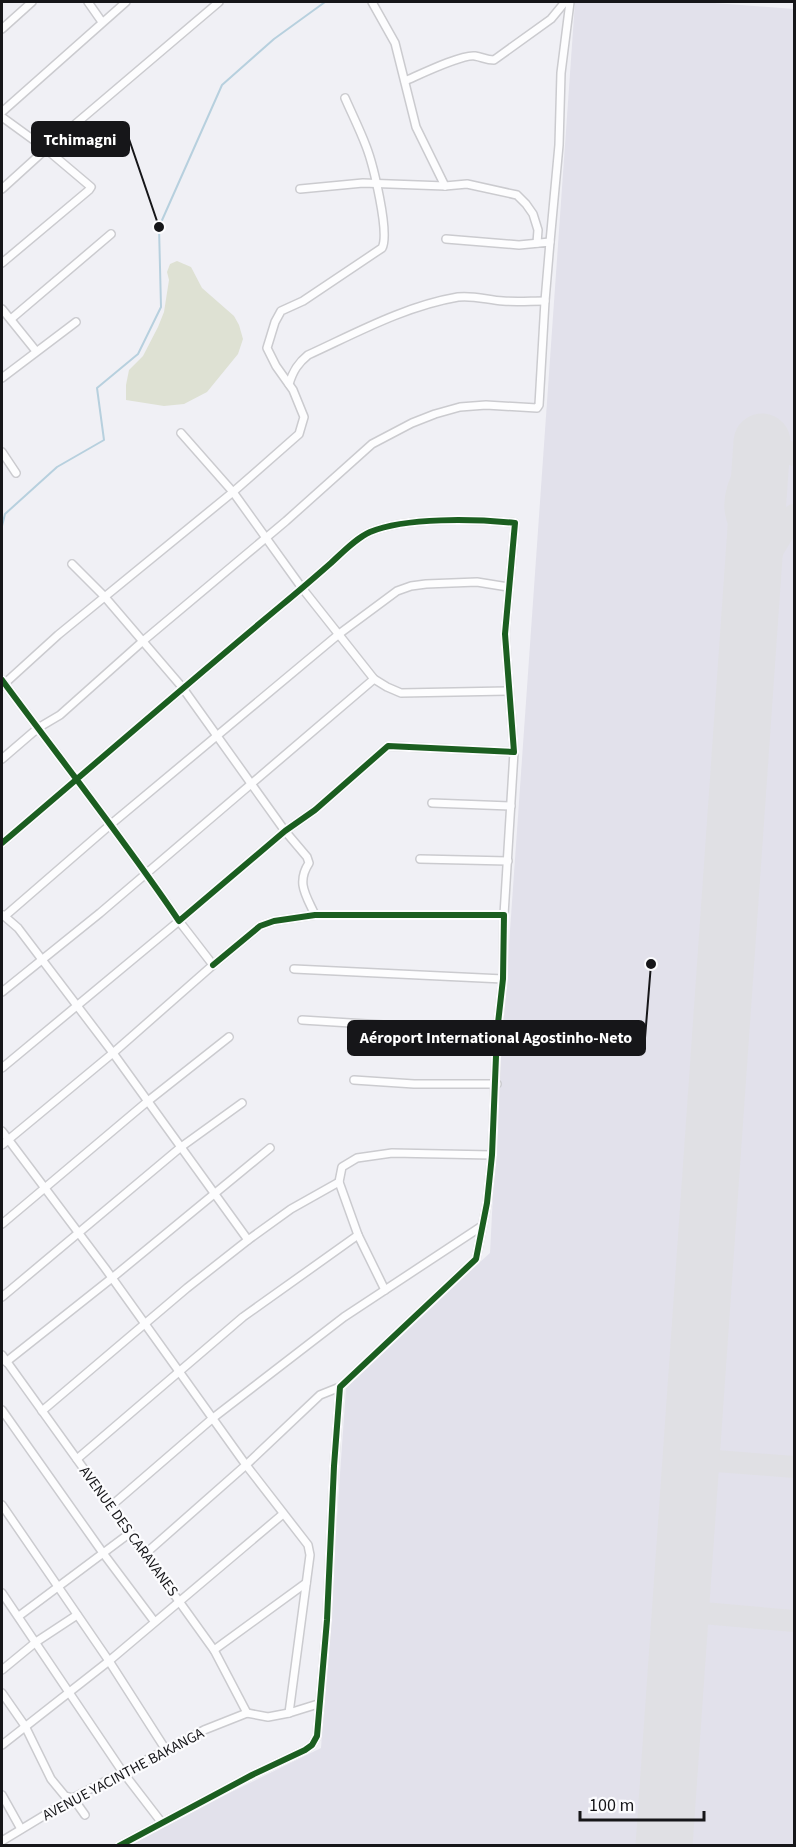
<svg xmlns="http://www.w3.org/2000/svg" width="796" height="1847" font-family="'Source Sans 3',sans-serif">
	<rect width="100%" height="100%" fill="#f0f0f5"/>
	<path fill="#e2e1eb" d="M575,2H701L794,9V1845L128,1846L160,1827L321,1748L346,1388L405,1329L490,1253L497,1116Z"/>
	<path fill="#dee1d3" d="M177,261L191,267L202,288L234,316L239,325L243,339L238,354L207,392L184,404L164,406L126,400V385L129,370L143,356L158,327L164,312L169,280L167,272L170,264Z"/>
	<g fill="none" stroke-linecap="round" stroke-linejoin="round">
		<path stroke="#b7d0de" stroke-width="2" d="M2,526L5,514L57,467L104,440L97,388L138,354L161,307L159,227L222,85L274,39L325,2"/>
		<g stroke="#e0e0e4" stroke-width="22">
			<path d="M755,540C751,536 745,532 742,527C723,499 749,466 762,442L781,448L794,455"/>
			<path d="M752,585L794,515"/>
			<path d="M691,1459L794,1467"/>
			<path d="M680,1611L794,1621"/>
		</g>
		<path stroke="#e0e0e4" stroke-width="57" d="M664,1846L762,442"/>
		<g stroke="#cbcbcf" stroke-width="10">
			<g id="street">
				<path d="M88,2L102,22"/>
				<path d="M372,2L395,43L416,127L445,186"/>
				<path d="M2,29L32,2"/>
				<path d="M405,81C419,75 462,54 475,56C482,57 486,60 494,60L551,19L565,2"/>
				<path d="M2,112L126,2"/>
				<path d="M2,117L46,149L91,187L89,190L2,263"/>
				<path d="M2,189L46,149L219,2"/>
				<path d="M300,189L363,183L445,186L467,184L517,195L526,204L533,214L538,230L537,243"/>
				<path d="M550,242L559,145L561,73L570,2"/>
				<path d="M2,309L36,351"/>
				<path d="M11,319L111,234"/>
				<path d="M2,378L76,322"/>
				<path d="M289,384C293,371 298,363 308,355C356,333 405,306 458,297C473,295 488,300 503,301C517,302 531,301 545,301"/>
				<path d="M181,433L233,492L302,588L374,679L387,687L401,693L508,691"/>
				<path d="M2,452L16,473"/>
				<path d="M72,564L104,596L182,687L285,831L307,857L309,863C296,883 306,895 315,915"/>
				<path d="M2,680C61,760 123,838 179,921L285,831L315,810L388,746L514,752L505,634L515,523C475,519 406,517 370,532C355,539 343,552 331,563C315,577 299,591 283,604C188,683 96,763 2,843"/>
				<path d="M2,686L58,635L233,492L299,434L304,417L293,390L276,366L267,348L275,322L281,311L303,301L382,248C390,233 373,164 366,146C360,130 352,114 345,98"/>
				<path d="M2,759L38,728L60,715L143,641L286,521L372,444L412,423L435,414L460,407L486,405L537,408L539,405L545,301L550,242L519,245L446,239"/>
				<path d="M432,803L511,806"/>
				<path d="M420,859L508,861"/>
				<path d="M504,915L514,752"/>
				<path d="M5,916L110,825L339,634L397,591L411,586L426,584L477,582L508,587"/>
				<path d="M294,969L503,979"/>
				<path d="M2,992L100,913L374,679"/>
				<path d="M302,1020L497,1032"/>
				<path d="M2,1068L179,921L213,965L113,1053L18,928L3,915"/>
				<path d="M354,1080L414,1084H497"/>
				<path d="M2,1131L105,1268L246,1465L308,1545L310,1555L289,1713"/>
				<path d="M2,1145L113,1053L248,1240"/>
				<path d="M2,1224L148,1101L229,1037"/>
				<path d="M385,1290L358,1235L339,1182L342,1167L357,1158L392,1153L492,1155"/>
				<path d="M2,1297L181,1147L242,1103"/>
				<path d="M2,1355L214,1650L247,1713"/>
				<path d="M6,1362L112,1278L270,1148"/>
				<path d="M2,1410L103,1553L154,1621"/>
				<path d="M42,1411L187,1288L248,1240L291,1209L339,1182"/>
				<path d="M77,1459L243,1317L358,1235"/>
				<path d="M2,1505L109,1661L166,1750"/>
				<path d="M111,1506L213,1418L344,1317L482,1226"/>
				<path d="M145,1554L246,1465L320,1395L340,1387"/>
				<path d="M2,1593L122,1771L162,1823"/>
				<path d="M19,1616L130,1533"/>
				<path d="M214,1650L306,1583"/>
				<path d="M2,1670L36,1642L77,1615"/>
				<path d="M2,1693L25,1726L51,1779L65,1796L73,1798L85,1815"/>
				<path d="M2,1745L109,1661L283,1514"/>
				<path d="M2,1795L21,1829"/>
				<path d="M2,1841L73,1798L204,1730L247,1713L268,1717L289,1713L318,1704"/>
				<path d="M119,1846L252,1775L305,1750L312,1745L317,1736L327,1620L334,1466L340,1387L476,1259L487,1203L492,1155L497,1032L503,979L504,915H315L274,921L260,926L213,965"/>
			</g>
		</g>
		<use href="#street" stroke="#fdfdfe" stroke-width="7"/>
		<g stroke="#fcfcfe" stroke-width="10">
			<g id="cycleway">
				<path d="M2,680C61,760 123,838 179,921L285,831L315,810L388,746L514,752L505,634L515,523C475,519 406,517 370,532C355,539 343,552 331,563C315,577 299,591 283,604C188,683 96,763 2,843"/>
				<path d="M119,1846L252,1775L305,1750L312,1745L317,1736L327,1620L334,1466L340,1387L476,1259L487,1203L492,1155L497,1032L503,979L504,915H315L274,921L260,926L213,965"/>
			</g>
		</g>
		<use href="#cycleway" stroke="#1b5e20" stroke-width="6"/>
	</g>
	<g text-anchor="middle" stroke-width="4.5" stroke-linejoin="round" paint-order="stroke">
		<g font-size="15" fill="#161619" stroke="#fcfcfe">
			<text transform="translate(129 1531) rotate(54)" y="5">AVENUE DES CARAVANES</text>
			<text transform="translate(123 1774) rotate(-28)" y="5">AVENUE YACINTHE BAKANGA</text>
		</g>
	</g>
	<path fill="none" stroke="#161619" stroke-width="2" d="M159 227L129 139M651 964L645 1038"/>
	<g fill="#161619" stroke="#fcfcfe" stroke-width="2">
		<circle cx="159" cy="227" r="6"/>
		<circle cx="651" cy="964" r="6"/>
	</g>
	<g fill="#161619" stroke="#161619" stroke-width="2">
		<rect x="32" y="122" width="97" height="34" rx="6"/>
		<rect x="348" y="1021" width="297" height="34" rx="6"/>
	</g>
	<g font-size="16" text-anchor="middle" font-weight="bold" fill="#fff">
		<text x="80" y="145">Tchimagni</text>
		<text x="496" y="1043">Aéroport International Agostinho-Neto</text>
	</g>
	<rect width="796" height="1847" fill="none" stroke="#161619" stroke-width="6"/>
	<path d="M580 1811v9h124v-9" fill="none" stroke="#161619" stroke-width="3"/>
	<text x="589" y="1811" font-size="18" fill="#161619" stroke="#fcfcfe" stroke-width="4.5" paint-order="stroke">100 m</text>
</svg>
